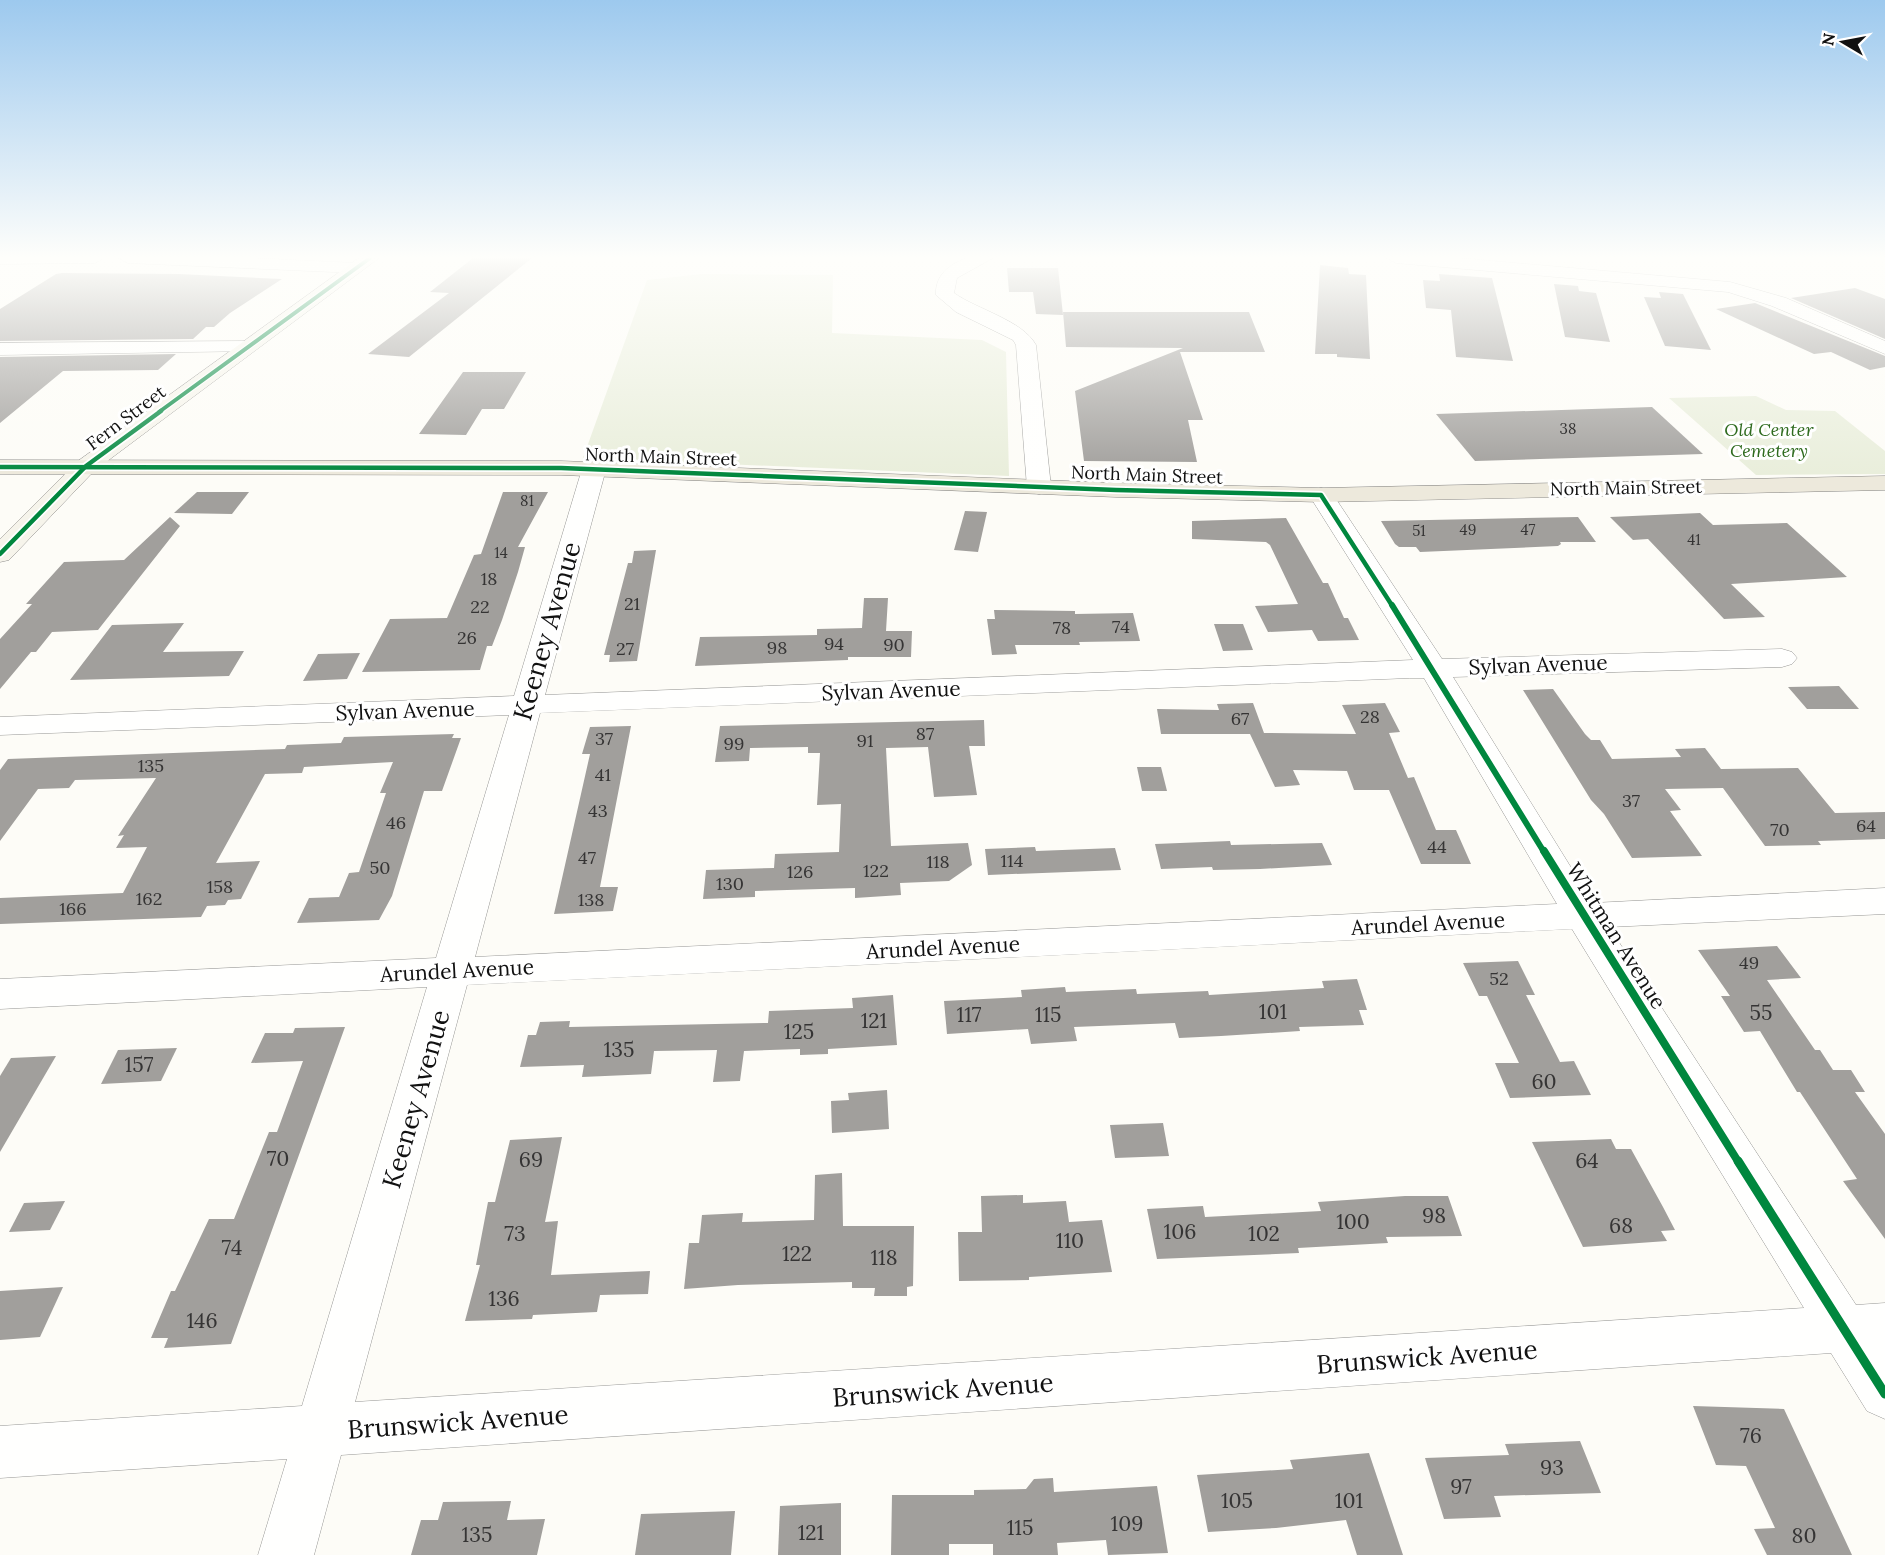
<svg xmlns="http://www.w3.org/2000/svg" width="1885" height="1555" font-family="Lora,serif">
	<rect width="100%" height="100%" fill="#fdfcf7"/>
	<g fill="#e9eedb">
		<path d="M702,274L833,275L832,333L982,340L1006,352L1009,476L583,458L647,280Z"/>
		<path d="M1756,396L1786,410L1835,411L1885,451V474L1756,475L1669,398Z"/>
	</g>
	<g fill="#a19f9c">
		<path d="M473,258H532L409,357L368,354L449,293L430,292Z"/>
		<path d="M1320,265L1348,268L1349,274L1366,275L1370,359L1337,357V354H1315Z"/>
		<path d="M1007,268H1058L1063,315L1036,314L1033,292H1009Z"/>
		<path d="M62,273L179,274L282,279L230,313L214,327H206L193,339L0,341V309L56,274Z"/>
		<path d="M1439,274L1492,278L1513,361L1456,357L1451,310L1426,308L1423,280L1440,281Z"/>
		<path d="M1554,284L1578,286L1579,291L1596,293L1610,342L1565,337Z"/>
		<path d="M1855,288L1885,299V339L1791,298Z"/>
		<path d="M1659,292L1683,294L1711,350L1665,346L1644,297L1661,298Z"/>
		<path d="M1755,303L1885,356V367L1870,370L1831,352L1814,354L1716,309Z"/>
		<path d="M1063,312H1249L1265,352H1180L1203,420H1188L1197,462L1084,461L1075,391L1183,348L1066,347Z"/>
		<path d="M176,354L158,370L63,371L0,423V357Z"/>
		<path d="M463,372H526L504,409H482L466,435L419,434Z"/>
		<path d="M1652,407L1703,454L1475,461L1436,414Z"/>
		<path d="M197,492H249L232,514L174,513Z"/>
		<path d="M503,492H548L518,547H525L518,572L502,620L492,646H487L480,670L362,672L390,619L447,618L474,555L481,554Z"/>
		<path d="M965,511L987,512L978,552L954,550Z"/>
		<path d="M1700,513L1713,525L1787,523L1847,577L1731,584L1765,617L1724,619L1648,539L1633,540L1610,517Z"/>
		<path d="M170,517L180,526L98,630L52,632L36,652H31L0,689V639L32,604H26L64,562L124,560Z"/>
		<path d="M1578,517L1596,542H1560L1561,544L1558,546L1420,552L1416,547H1399L1395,544L1381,521Z"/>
		<path d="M1286,518L1323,583H1328L1344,618H1348L1359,640L1318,641L1312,630L1268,632L1255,606L1298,604L1270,545L1266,542L1192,539V521Z"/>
		<path d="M656,550L637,661L609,662L610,655H604L628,563H632L634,551Z"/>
		<path d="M864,598H888L886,631H912L911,657H848V660L695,666L700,637L817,635V629L862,628Z"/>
		<path d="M994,610L1075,611V614L1133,613L1140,641L1079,642L1080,645H1015L1017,654L992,655L987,619H995Z"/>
		<path d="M184,623L163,652L244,651L229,676L70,680L112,625Z"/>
		<path d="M1214,624H1243L1253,650L1223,651Z"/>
		<path d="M360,653L347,679L303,681L318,654Z"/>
		<path d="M1839,686L1859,709H1807L1788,687Z"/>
		<path d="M1553,689L1585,734L1591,740H1600L1612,759L1681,757L1675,749L1705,748L1721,769L1798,768L1835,813L1885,812V839L1818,841L1821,845L1765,846L1723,788L1665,789L1681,810L1670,811L1702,856L1632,858L1604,814L1591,800L1523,690Z"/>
		<path d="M1253,703L1264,733L1356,734L1342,705L1385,703L1400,732L1389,733L1408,778L1414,777L1436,830H1456L1471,864H1421L1389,790H1354L1347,771L1293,770L1300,785L1275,787L1250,734H1161L1157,709L1219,710L1217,704Z"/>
		<path d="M984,720L985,746H969L977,795L934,797L928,747L886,748L891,846L968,843L972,865L949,881L900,883L901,895L855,898V888L755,891V897L703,899L706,870L774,868L775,854L839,852L841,804L817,805L820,753H808V747L750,748L749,761L715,762L720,726Z"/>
		<path d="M631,726L600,887H618L613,911L554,914L590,754H582L590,727Z"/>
		<path d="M454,734L452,738H461L442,791H424L392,896L379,920L297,923L309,898L339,897L349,873L359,872L386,793H380L393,762L304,767L302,773L265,774L216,863L260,861L241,899L228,900L225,905L207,906L201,917L0,924V898L123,893L147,847L116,848L124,835L118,836L156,778L75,780L69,788L38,789L0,841V770L8,759L285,749L287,745L341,743L344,737Z"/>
		<path d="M1137,767H1161L1167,791H1142Z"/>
		<path d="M1230,841L1231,845L1322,843L1332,865L1260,869L1213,870L1212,867L1161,869L1155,844Z"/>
		<path d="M1035,847L1036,851L1115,848L1121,870L988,875L985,849Z"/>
		<path d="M1777,946L1801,978L1767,980L1815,1050H1820L1833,1070H1851L1865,1092H1855L1885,1134V1239L1843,1181L1857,1179L1800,1092H1797L1760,1031L1744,1032L1721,996H1730L1698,950Z"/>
		<path d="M1518,961L1535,995H1526L1560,1062L1574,1061L1591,1095L1510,1098L1495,1063H1519L1487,996H1479L1463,963Z"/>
		<path d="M1357,979L1367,1010H1359L1364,1025L1299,1027L1300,1031L1221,1036L1179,1038L1175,1023L1074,1027L1077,1041L1031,1044L1028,1029L947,1034L944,1001L1022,997L1021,990L1065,987L1066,992L1136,989L1137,994L1208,991L1209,995L1324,988L1322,981Z"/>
		<path d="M893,995L897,1045L828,1049V1054L800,1055V1049L744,1051L740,1081L713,1082L717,1050L654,1051L651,1074L582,1077L584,1065L520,1067L528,1035H536L540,1022L570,1021L569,1027L768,1023L769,1011L853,1008L852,998Z"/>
		<path d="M345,1027L231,1344L164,1348L168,1338H151L171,1291H175L209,1219H234L269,1132H277L303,1061L251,1063L265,1033H293L295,1028Z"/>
		<path d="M177,1048L161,1081L101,1084L118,1050Z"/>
		<path d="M56,1056L0,1152V1076L11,1058Z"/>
		<path d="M887,1090L889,1129L832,1133L831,1101L849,1100L848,1093Z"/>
		<path d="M1163,1123L1169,1156L1115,1158L1110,1125Z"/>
		<path d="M562,1137L545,1222L558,1221L551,1275L650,1271L648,1294L600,1295L597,1312L533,1315L532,1319L465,1321L480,1265H476L488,1202H495L510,1140Z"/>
		<path d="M1611,1139L1616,1149H1631L1663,1207L1675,1230L1661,1231L1667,1241L1583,1247L1532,1142Z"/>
		<path d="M842,1173L843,1226H914L913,1286L907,1287V1296H874L875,1288H852V1282L738,1285L684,1289L689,1243H699L702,1215L743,1213L742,1222L814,1220L815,1175Z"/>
		<path d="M1023,1195V1203L1066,1201L1069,1222L1102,1220L1112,1272L1029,1277V1280L959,1281L958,1232H982L981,1196Z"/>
		<path d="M1405,1196H1448L1462,1236L1386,1237L1388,1243L1298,1248L1299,1253L1157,1259L1147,1209L1203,1206L1205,1217L1321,1211L1318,1202Z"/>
		<path d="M65,1201L50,1230L9,1232L24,1203Z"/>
		<path d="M63,1287L40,1337L0,1340V1291Z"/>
		<path d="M1693,1406L1784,1409L1852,1555H1767L1754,1529L1775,1528L1746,1466L1716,1465Z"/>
		<path d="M1580,1441L1601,1493L1494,1496L1501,1517L1444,1519L1425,1458L1509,1455L1505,1444Z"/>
		<path d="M1369,1453L1403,1555H1357L1346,1520L1276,1528L1208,1532L1197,1475L1293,1469L1290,1460Z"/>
		<path d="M1053,1478L1054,1492L1157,1486L1168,1553L1108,1555L1106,1540L1057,1543L1058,1555H993V1544H949V1555H891L892,1495H974V1490L1026,1489L1034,1479Z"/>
		<path d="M511,1501L507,1520L545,1519L537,1555H411L421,1520H438L443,1502Z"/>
		<path d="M841,1503V1555H778L780,1506Z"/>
		<path d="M735,1511L731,1555H635L641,1514Z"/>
	</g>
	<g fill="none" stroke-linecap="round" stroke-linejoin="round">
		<g stroke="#979795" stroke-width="1">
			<g id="street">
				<path d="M0,258H104L95,263L0,264Z"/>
				<path d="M119,258H251L356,263L365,268L356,273L128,263Z"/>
				<path d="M966,258H993L957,278L954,293C978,310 1022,320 1036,345L1051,487L1048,492L1039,494L1030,492L1027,487L1016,345L1013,340L956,312L936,295C935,275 949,265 966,258Z"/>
				<path d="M1387,258H1458L1730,282L1786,298L1885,341V354L1772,306L1728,292L1396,263Z"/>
				<path d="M247,341L254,343L257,347L254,351L0,355V343Z"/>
				<path d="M594,462L602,464L606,469L545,695L1413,660L1309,495L1312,490L1321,488L1330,490L1442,659L1782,649L1792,652L1797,658L1792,664L1782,667L1453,677L1593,903L1885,888V914L1609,927L1856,1305L1885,1303V1419L1867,1411L1831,1353L341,1455L314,1555H258L287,1459L0,1478V1426L302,1406L427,987L0,1009V979L436,958L509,715L0,735V717L514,696L582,469L586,464ZM1410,678H1424L1557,904L475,957L540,713ZM1572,929L1804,1308L355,1402L467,985Z"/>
			</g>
		</g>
		<g stroke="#8e8d8b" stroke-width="1">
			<path id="secondary" d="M359,258H379L94,471L9,560L0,562V539L78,461Z"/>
		</g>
		<g stroke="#858482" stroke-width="1">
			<path id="primary" d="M0,460L561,461L1116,483L1321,488L1885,476V490L1321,502L1116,497L561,475L0,474Z"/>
		</g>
		<use href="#street" fill="#fffffe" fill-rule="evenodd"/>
		<use href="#secondary" fill="#f6f4eb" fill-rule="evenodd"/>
		<use href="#primary" fill="#ede9dc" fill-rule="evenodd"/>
		<g stroke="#fff" stroke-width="6">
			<path id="cycleway-far4" d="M159,412L370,258"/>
		</g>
		<g stroke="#fff" stroke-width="8">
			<g id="cycleway-far3">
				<path d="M0,467L561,468L1116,490L1321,495L1393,607"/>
				<path d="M0,554L86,466L161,411"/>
			</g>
		</g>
		<g stroke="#fff" stroke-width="10">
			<path id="cycleway-far2" d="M1392,605L1544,852"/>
		</g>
		<g stroke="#fff" stroke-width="11">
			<path id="cycleway-far1" d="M1544,851L1739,1163"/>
		</g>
		<g stroke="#fff" stroke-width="13">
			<path id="cycleway" d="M1738,1161L1885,1394"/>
		</g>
		<use href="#cycleway-far4" stroke="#00873e" stroke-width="4"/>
		<use href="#cycleway-far3" stroke="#00873e" stroke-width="4.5"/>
		<use href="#cycleway-far2" stroke="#00873e" stroke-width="6"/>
		<use href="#cycleway-far1" stroke="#00873e" stroke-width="8"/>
		<use href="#cycleway" stroke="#00873e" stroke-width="9"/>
	</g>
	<linearGradient id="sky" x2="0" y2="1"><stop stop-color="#9dc9ee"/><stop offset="0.54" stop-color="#fefefb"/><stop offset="1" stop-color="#fefefb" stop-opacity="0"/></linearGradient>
	<rect width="1885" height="476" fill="url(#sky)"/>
	<g text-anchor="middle" stroke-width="6" stroke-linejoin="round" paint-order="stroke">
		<g font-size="15" fill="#353434">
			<text x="1568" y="434">38</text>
			<text x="527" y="506">81</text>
			<text x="1468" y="535">49</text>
			<text x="1528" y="535">47</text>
			<text x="1419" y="536">51</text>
			<text x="1694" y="545">41</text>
			<text x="501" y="558">14</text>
		</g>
		<g font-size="18" fill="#111" stroke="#fff">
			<text transform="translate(126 418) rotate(-37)" y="6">Fern Street</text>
			<text transform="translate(661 457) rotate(2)" y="6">North Main Street</text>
			<text transform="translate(1147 475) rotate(2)" y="6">North Main Street</text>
			<text transform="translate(1626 488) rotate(-1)" y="6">North Main Street</text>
		</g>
		<g font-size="18" font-style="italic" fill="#2f6b1f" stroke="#fff">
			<text x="1769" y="436">Old Center<tspan x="1769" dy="21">Cemetery</tspan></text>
		</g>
		<g font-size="18" fill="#353434">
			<text x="489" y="585">18</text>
			<text x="632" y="610">21</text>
			<text x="480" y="613">22</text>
			<text x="1121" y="633">74</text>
			<text x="1062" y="634">78</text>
			<text x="467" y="644">26</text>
			<text x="834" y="650">94</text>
			<text x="894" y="651">90</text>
			<text x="777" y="654">98</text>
			<text x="625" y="655">27</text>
			<text x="1370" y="723">28</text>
			<text x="1240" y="725">67</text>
			<text x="925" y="740">87</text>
			<text x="604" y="745">37</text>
			<text x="865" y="747">91</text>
			<text x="734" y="750">99</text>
			<text x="151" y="772">135</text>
			<text x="603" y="781">41</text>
			<text x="1631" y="807">37</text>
			<text x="598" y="817">43</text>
			<text x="396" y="829">46</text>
			<text x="1866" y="832">64</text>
			<text x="1780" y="836">70</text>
			<text x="1437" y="853">44</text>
			<text x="587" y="864">47</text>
			<text x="1012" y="867">114</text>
			<text x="938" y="868">118</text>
			<text x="380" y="874">50</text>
			<text x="876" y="877">122</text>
			<text x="800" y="878">126</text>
			<text x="730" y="890">130</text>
			<text x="220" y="893">158</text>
			<text x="149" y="905">162</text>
			<text x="591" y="906">138</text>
			<text x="73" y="915">166</text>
			<text x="1749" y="969">49</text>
			<text x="1499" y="985">52</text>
		</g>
		<g font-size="21" fill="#111" stroke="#fff">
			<text transform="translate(1538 665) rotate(-2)" y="7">Sylvan Avenue</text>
			<text transform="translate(891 691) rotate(-2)" y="7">Sylvan Avenue</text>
			<text transform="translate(405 711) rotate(-2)" y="7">Sylvan Avenue</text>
			<text transform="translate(1428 924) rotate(-3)" y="7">Arundel Avenue</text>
			<text transform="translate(1616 936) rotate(58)" y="7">Whitman Avenue</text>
			<text transform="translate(943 948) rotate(-3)" y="7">Arundel Avenue</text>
			<text transform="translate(457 971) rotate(-3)" y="7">Arundel Avenue</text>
		</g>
		<g font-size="21" fill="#353434">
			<text x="1273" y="1019">101</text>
			<text x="1761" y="1020">55</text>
			<text x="969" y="1022">117</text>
			<text x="1048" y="1022">115</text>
			<text x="874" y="1028">121</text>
			<text x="799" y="1039">125</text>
			<text x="619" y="1057">135</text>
			<text x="139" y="1072">157</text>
			<text x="1544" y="1089">60</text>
			<text x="278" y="1166">70</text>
			<text x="531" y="1167">69</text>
			<text x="1587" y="1168">64</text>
			<text x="1434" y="1223">98</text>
			<text x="1353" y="1229">100</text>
			<text x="1621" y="1233">68</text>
			<text x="1180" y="1239">106</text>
			<text x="515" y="1241">73</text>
			<text x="1264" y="1241">102</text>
			<text x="1070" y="1248">110</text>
			<text x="232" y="1255">74</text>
			<text x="797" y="1261">122</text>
			<text x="884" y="1265">118</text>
			<text x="504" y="1306">136</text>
			<text x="202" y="1328">146</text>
			<text x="1751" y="1443">76</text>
			<text x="1552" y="1475">93</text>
			<text x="1461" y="1494">97</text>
			<text x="1237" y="1508">105</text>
			<text x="1349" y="1508">101</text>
			<text x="1127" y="1531">109</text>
			<text x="1020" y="1535">115</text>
			<text x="811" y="1540">121</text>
			<text x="477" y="1542">135</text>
			<text x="1804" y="1543">80</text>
		</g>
		<g font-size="26" fill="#111" stroke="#fff">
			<text transform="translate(547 631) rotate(-74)" y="9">Keeney Avenue</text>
			<text transform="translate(416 1099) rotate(-74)" y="9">Keeney Avenue</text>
			<text transform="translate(1427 1357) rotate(-4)" y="9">Brunswick Avenue</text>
			<text transform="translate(943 1390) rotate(-4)" y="9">Brunswick Avenue</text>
			<text transform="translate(458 1422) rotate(-4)" y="9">Brunswick Avenue</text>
		</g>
	</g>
	<g transform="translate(1843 42) rotate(280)" stroke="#ffffff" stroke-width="4.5" paint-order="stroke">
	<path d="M0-4.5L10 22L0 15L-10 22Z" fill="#111111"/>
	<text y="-9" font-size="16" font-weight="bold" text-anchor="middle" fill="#111111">N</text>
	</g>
</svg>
